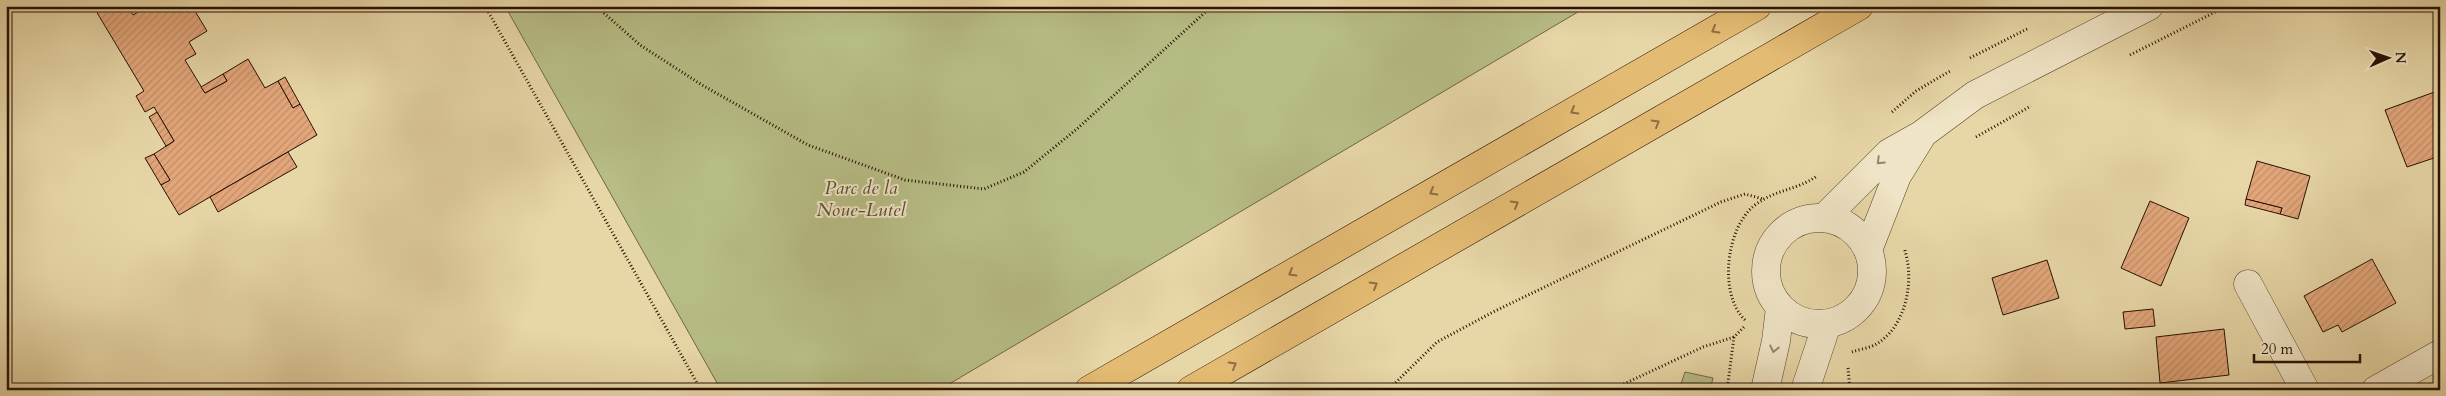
<svg xmlns="http://www.w3.org/2000/svg" width="2446" height="396" font-family="Cardo,serif">
	<defs>
		<pattern id="building-hatch" width="6" height="6" patternUnits="userSpaceOnUse" patternTransform="scale(1.25)"><rect width="6" height="6" fill="#e2a67a"/><path d="M-1 1l2-2M0 6l6-6M5 7l2-2" fill="none" stroke="#c28e68"/></pattern>
	</defs>
	<rect width="100%" height="100%" fill="#e7d6a6"/>
	<filter id="stains"><feTurbulence type="fractalNoise" baseFrequency=".004" numOctaves="4"/><feColorMatrix values="0 0 0 0 .2 0 0 0 0 .09 0 0 0 0 .02 0 0 0 .5 -.17"/></filter>
	<radialGradient id="worn" r=".72"><stop offset=".6" stop-color="#630" stop-opacity="0"/><stop offset="1" stop-color="#630" stop-opacity=".3"/></radialGradient>
	<g fill="#b7bd85" stroke="#706644">
		<path d="M505,6H1588L939,390H721Z"/>
		<path d="M1685,372L1713,378L1710,390H1669L1681,384Z"/>
	</g>
	<g fill="url(#building-hatch)" stroke="#281003">
		<path d="M93,6H128L133,15L148,6H192L207,31L189,42L196,54L185,60L205,93L227,81L223,74L248,59L265,88L278,81L293,108L300,104L317,135L179,215L161,185L170,180L154,154L174,141L154,107L145,112L136,96L144,91Z"/>
		<path d="M2440,9V28L2434,11Z"/>
		<path d="M223,74L227,81L205,93L201,87Z"/>
		<path d="M285,77L300,104L293,108L278,81Z"/>
		<path d="M2440,90V156L2407,167L2385,110Z"/>
		<path d="M157,112L174,141L166,146L149,117Z"/>
		<path d="M288,152L297,167L218,212L210,197Z"/>
		<path d="M154,154L170,180L161,185L145,158Z"/>
		<path d="M2257,161L2310,176L2298,219L2280,214L2282,208L2246,199Z"/>
		<path d="M2246,199L2282,208L2280,214L2245,205Z"/>
		<path d="M2150,201L2189,218L2161,286L2121,268Z"/>
		<path d="M2372,259L2396,303L2342,332L2338,325L2323,332L2304,296Z"/>
		<path d="M2047,260L2059,298L2003,315L1992,278Z"/>
		<path d="M2153,309L2155,326L2125,329L2123,312Z"/>
		<path d="M2224,329L2229,375L2160,383L2156,337Z"/>
	</g>
	<g fill="none" stroke-linecap="round" stroke-linejoin="round">
		<g stroke="#58422c" stroke-width="29">
			<g id="minor">
				<path d="M1824,218L1889,153L1921,135L1975,95L2149,6"/>
				<circle cx="1819" cy="271" r="53"/>
				<path d="M1868,250L1897,176L1921,137"/>
				<path d="M2248,284L2305,390"/>
				<path d="M1765,390L1776,341L1780,308"/>
				<path d="M1805,390L1827,324"/>
				<path d="M2376,390L2440,354"/>
			</g>
		</g>
		<g stroke="#281003" stroke-width="29">
			<g id="trunk">
				<path d="M1089,390L1757,6"/>
				<path d="M1191,390L1859,6"/>
			</g>
		</g>
		<g stroke="#281003" stroke-width="3" stroke-dasharray="1 2.5" stroke-linecap="butt">
			<path d="M485,6L701,390"/>
			<path d="M596,6L640,45L702,85L808,145L905,180L984,189L1024,172L1078,128L1212,6"/>
			<path d="M2130,55L2227,6"/>
			<path d="M1970,58L2029,28"/>
			<path d="M1892,112L1916,91L1950,71"/>
			<path d="M1976,137L2031,106"/>
			<path d="M1745,320C1718,294 1726,227 1755,205C1776,189 1795,191 1817,176"/>
			<path d="M1852,352C1860,349 1871,348 1878,343C1907,325 1915,278 1904,248"/>
			<path d="M1848,368L1850,390"/>
			<path d="M1388,390L1437,342L1495,311L1721,202L1745,194L1763,199"/>
			<path d="M1611,390L1703,347L1734,337"/>
			<path d="M1727,390L1734,337L1744,327"/>
		</g>
		<use href="#minor" stroke="#efe4c5" stroke-width="28"/>
		<use href="#trunk" stroke="#e4bb73" stroke-width="28"/>
	</g>
	<defs><path id="oneway-chevron" d="M-2-3.5L2.5 0L-2 3.5" fill="none" stroke-width="1.6" stroke-linecap="round" stroke-linejoin="round" transform="scale(1.25)"/></defs>
	<g stroke="#8f6e41">
		<use href="#oneway-chevron" transform="translate(1715 30) rotate(150)"/>
		<use href="#oneway-chevron" transform="translate(1574 111) rotate(150)"/>
		<use href="#oneway-chevron" transform="translate(1656 123) rotate(-30)"/>
		<use href="#oneway-chevron" transform="translate(1433 192) rotate(150)"/>
		<use href="#oneway-chevron" transform="translate(1515 204) rotate(-30)"/>
		<use href="#oneway-chevron" transform="translate(1292 273) rotate(150)"/>
		<use href="#oneway-chevron" transform="translate(1374 285) rotate(-30)"/>
		<use href="#oneway-chevron" transform="translate(1233 365) rotate(-30)"/>
	</g>
	<g stroke="#95856e">
		<use href="#oneway-chevron" transform="translate(1880 161) rotate(136)"/>
		<use href="#oneway-chevron" transform="translate(1774 349) rotate(103)"/>
	</g>
	<g text-anchor="middle" stroke-width="4" stroke-linejoin="round" paint-order="stroke">
		<g font-size="19" font-style="italic" fill="#5a4d30" stroke="#efe4c5">
			<text x="861" y="194">Parc de la<tspan x="861" dy="22">Noue-Lutel</tspan></text>
		</g>
	</g>
	<rect width="2446" height="396" fill="none" stroke="#e7d6a6" stroke-width="25"/>
	<rect x="8" y="8" width="2431" height="381" fill="none" stroke="#281003" stroke-width="2.5"/>
	<rect x="12" y="12" width="2421" height="371" fill="none" stroke="#281003"/>
	<g transform="translate(2388 58) rotate(88)" stroke="#efe4c5" stroke-width="4" paint-order="stroke">
	<path d="M0-4L9 19L0 12L-9 19Z" fill="#281003"/>
	<text y="-8" font-size="14" font-weight="bold" text-anchor="middle" fill="#281003">N</text>
	</g>
	<path d="M2254 354v8h106v-8" fill="none" stroke="#281003" stroke-width="2.5"/>
	<text x="2261" y="354" font-size="15" fill="#281003" stroke="#efe4c5" stroke-width="4" paint-order="stroke">20 m</text>
	<rect width="100%" height="100%" filter="url(#stains)"/>
	<rect width="100%" height="100%" fill="url(#worn)"/>
</svg>
